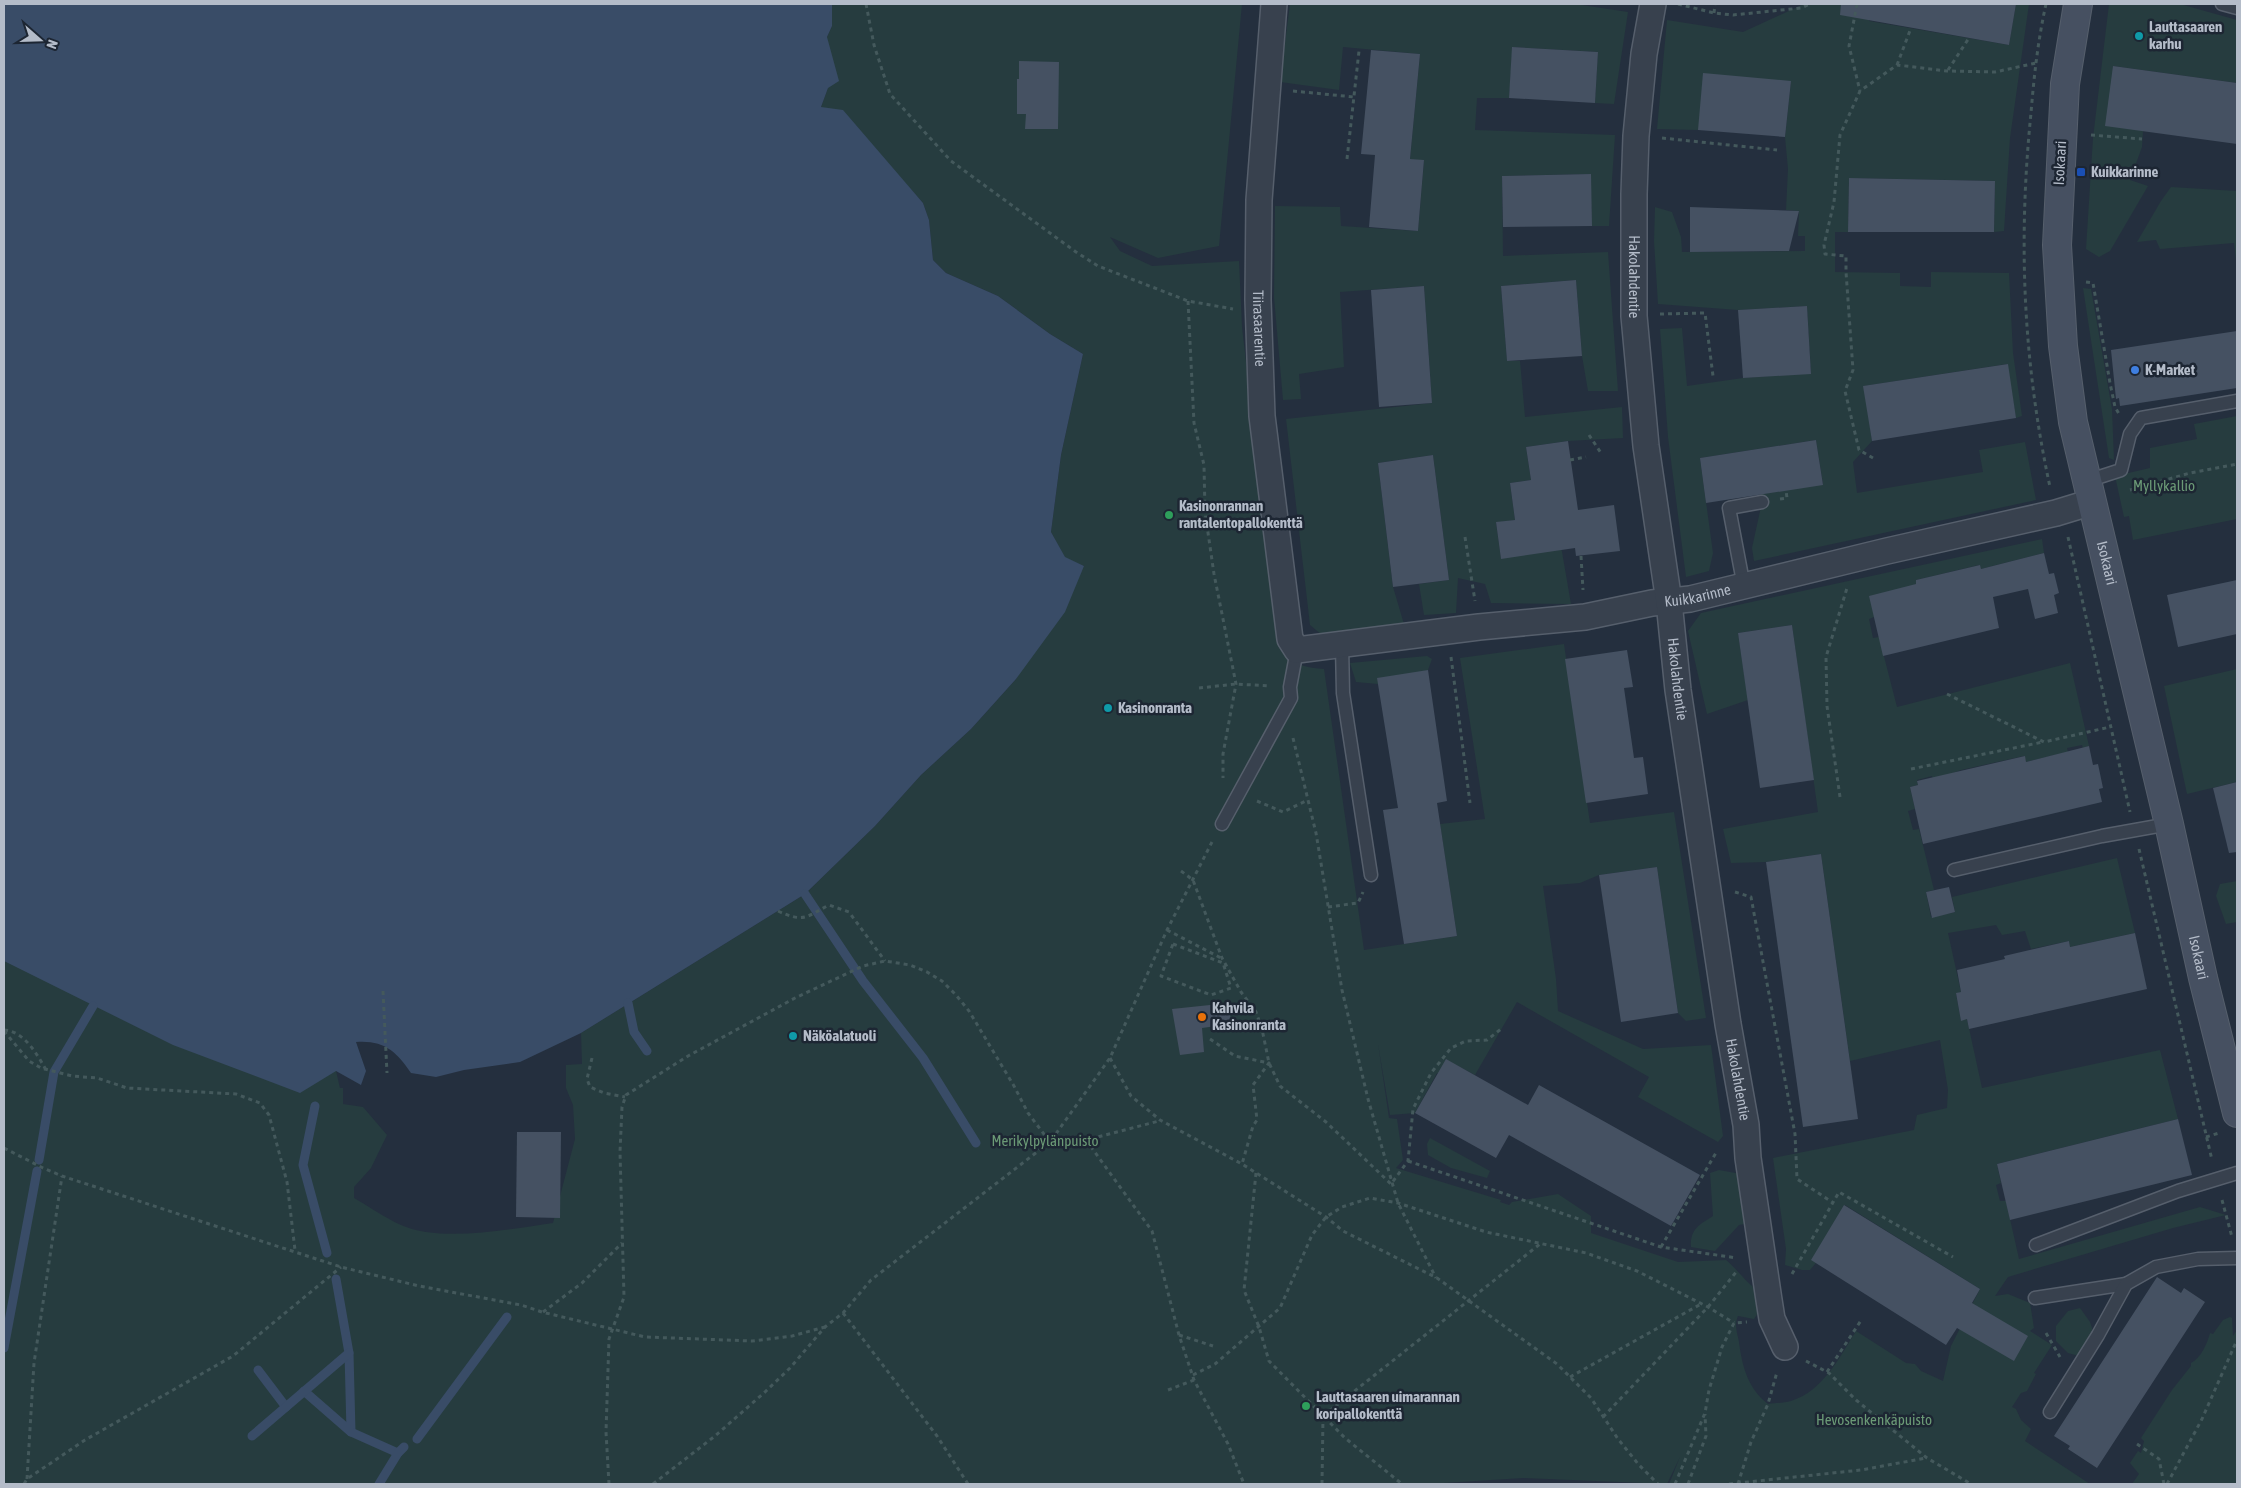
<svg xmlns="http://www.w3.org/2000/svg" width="2241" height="1488" font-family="'Asap Condensed',sans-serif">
	<rect width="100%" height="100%" fill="#242f3e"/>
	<g fill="#263c3f">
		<path d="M832,4H1242L1219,246L1158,258L1110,237L1120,251L1152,266L1239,261L1242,327L1277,633C1284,660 1295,667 1324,669L1364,950L1457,936L1440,824L1485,819L1460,658L1564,644L1590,823L1674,812L1706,1018L1686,1021L1678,1013L1657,867L1599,875L1580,883L1543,886L1556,979L1558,1011L1643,1049L1711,1045L1723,1136L1718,1142L1638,1097L1649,1077L1517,1002L1475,1075L1456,1065L1445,1074L1437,1073L1415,1113L1390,1115L1378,1044L1389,1118L1397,1119L1403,1160L1396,1168L1501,1200L1500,1202L1509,1205L1512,1202L1558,1194L1591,1216V1233L1678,1262L1726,1260C1738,1270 1747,1284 1761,1293L1762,1307L1754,1319L1738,1316C1734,1326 1737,1332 1739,1342C1742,1366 1748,1389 1768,1404C1775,1403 1784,1403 1791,1401C1823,1391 1839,1358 1856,1331L1906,1363L1915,1364L1921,1371L1943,1381L1951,1346L1980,1289L1845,1205L1817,1251L1820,1258L1810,1270H1802L1785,1265L1786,1249L1773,1158L1914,1130L1917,1115L1947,1108L1948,1090L1940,1040L1850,1061L1821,854L1766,862L1731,863L1723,829L1818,812L1792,625L1738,633L1748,700L1707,714L1688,631L1701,613L2042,539L2044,553L1981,569L1979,565L1916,580V584L1874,617L1869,619L1873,638L1879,637L1897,707L2070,663L2089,746L2083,748L2082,745L2067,748L2068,752L2026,762L2024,756L1961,770L1933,781L1932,776L1917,780L1918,785L1910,787L1915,809L1908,811L1913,830L1919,829L1934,890L1926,892L1931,917L1955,912L1952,897L2117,858L2135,933L2070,947L2069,941L2031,949L2025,931L2002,935L1996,925L1948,933L1961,992L1956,994L1961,1020L1967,1019L1982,1088L2160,1050L2178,1119L1997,1164L2001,1183L1996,1185L2000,1201H2006L2019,1259L2200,1207L2226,1215L2173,1228L2008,1277L1995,1296L2008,1294L2030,1303L2034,1328L2030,1331L2052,1345L2034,1373L2036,1374L2027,1391L2021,1393L2012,1407L2016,1409L2021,1420L2031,1429L2025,1441L2090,1484H1669L1680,1457L1667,1484L1523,1478L1428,1484H4V960L336,1071L340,1088H343V1104L363,1107L387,1135L371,1168L354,1187V1198C370,1207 385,1218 401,1225C442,1243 510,1229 553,1223L575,1139L573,1105L566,1088V1065L582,1064L581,1033L805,894L875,826L921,775L971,729L1016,679L1084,566L1065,558L1051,532L1061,455L1083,354L1050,334L998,296L946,273L933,260L929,220L923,203L896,173L821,107L828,88L827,37L832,26Z"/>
		<path d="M1290,4H1575L1628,12L1614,104L1595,103L1598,52L1513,47L1509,98H1477L1475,130L1615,135L1609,226H1592L1590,174L1502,176L1503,256L1608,252L1618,391H1588L1582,356L1576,280L1501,286L1507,361H1520L1525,417L1622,407L1623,438L1568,441L1526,447L1531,480L1510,483L1515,520L1496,523L1501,558L1556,517L1571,604L1491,603L1485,584L1458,578L1456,613L1424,615L1419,584L1449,580L1433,455L1378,463L1393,587L1404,624L1322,635L1310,625L1286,419L1432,403L1424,286L1340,292L1344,367L1299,374L1301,399L1283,400L1274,297L1275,206L1340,207L1341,226L1418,231L1424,161L1410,159L1420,54L1343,47L1339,90L1280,82Z"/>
		<path d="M1804,4H1872L1869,21L2009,45L2016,4H2029L2010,138L2004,231L1994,232L1995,181L1849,178L1848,232H1835V272L1900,273V286L1931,287V272L2009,273L2013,353L2022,416L2016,418L2007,364L1864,386L1872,441L1853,462L1857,493L1983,472L1979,450L2025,442L2036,500L1754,561L1752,548L1762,502L1761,494L1823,484L1816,440L1700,458L1713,553L1709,571L1686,577L1668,437L1660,329L1682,328L1687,386L1743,378L1811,373L1807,306L1738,310L1658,304L1654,241L1655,207L1672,212L1681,237L1682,252L1805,251V236H1798L1799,211L1786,210L1788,169L1785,137L1791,81L1698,130L1657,129L1667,20L1743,32Z"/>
		<path d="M2109,4H2180L2237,20V83L2113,66L2143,131L2142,147L2130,180L2148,186L2110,251L2099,257L2086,249L2093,138Z"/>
		<path d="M2171,187L2237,191V269L2234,243L2160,249L2156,240L2137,242L2161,201Z"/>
		<path d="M2083,288L2091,289L2112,409L2114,460L2109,458Z"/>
		<path d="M2237,416V519L2133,540L2129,516L2124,517L2115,476L2150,468V448L2197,439L2194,424Z"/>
		<path d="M1427,656L1432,659L1428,670L1378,684L1356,682L1350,663Z"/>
		<path d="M2237,669V782L2187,794L2164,686Z"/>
		<path d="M2237,881V922L2226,924L2216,896L2220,884Z"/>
		<path d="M1430,1138L1490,1171L1487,1178L1451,1168L1428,1155L1427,1144Z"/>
		<path d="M1719,1170L1741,1174L1750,1223L1739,1225L1715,1251L1691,1247C1690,1229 1699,1225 1713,1216L1710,1173Z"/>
		<path d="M2080,1308L2090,1322L2093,1331L2079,1356L2068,1353L2056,1341V1326L2068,1311Z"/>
		<path d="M2230,1317L2232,1318L2233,1336L2237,1330V1484H2132L2139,1474L2130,1463L2138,1451L2141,1453L2144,1441L2141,1438L2172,1390L2191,1366V1363C2201,1358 2207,1344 2210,1333L2213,1334L2223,1320Z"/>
	</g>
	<path fill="#394c67" d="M4,4H832V26L827,37L839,81L828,88L821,107L843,110L923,203L929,220L933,260L946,273L998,296L1050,334L1083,354L1061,455L1051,532L1065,557L1084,566L1065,612L1016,679L971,729L921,775L875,826L805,894L581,1033L520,1062L464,1070L436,1077L411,1073C396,1051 384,1040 356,1042L366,1071L361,1085L336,1071L300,1093L173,1045L4,961Z"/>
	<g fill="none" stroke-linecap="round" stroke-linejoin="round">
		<g stroke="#394c67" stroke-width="9">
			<path d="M805,894L863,981L923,1058L976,1143"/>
			<path d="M628,1003L634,1032L647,1051"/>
			<path d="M315,1106L303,1165L327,1253"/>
			<path d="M39,1160L54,1072L93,1006"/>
			<path d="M336,1279L349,1353L351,1432"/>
			<path d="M4,1348L37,1171"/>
			<path d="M258,1370L286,1407"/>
			<path d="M304,1391L351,1432L398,1453"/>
			<path d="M252,1436L349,1353"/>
			<path d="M417,1439L507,1317"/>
			<path d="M379,1484L398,1453L404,1447"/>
		</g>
	</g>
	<g fill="#455162">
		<path d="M1841,4H2016L2009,45L1840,15Z"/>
		<path d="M1512,47L1598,52L1595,103L1509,98Z"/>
		<path d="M1371,50L1420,54L1410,159L1424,160L1418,231L1369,227L1375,155L1361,154Z"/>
		<path d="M1019,61L1059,62L1058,129H1025L1026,114H1017V79H1019Z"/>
		<path d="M2113,66L2237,83V144L2105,126Z"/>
		<path d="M1703,73L1791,81L1785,137L1698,130Z"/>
		<path d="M1591,174L1592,226L1503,227L1502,176Z"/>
		<path d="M1849,178L1995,181L1994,232H1848Z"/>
		<path d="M1690,207L1799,211L1789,251L1690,252Z"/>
		<path d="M1576,280L1582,356L1507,361L1501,286Z"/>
		<path d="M1424,286L1432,403L1379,407L1371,290Z"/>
		<path d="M1807,306L1811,374L1743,378L1738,310Z"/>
		<path d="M2237,331V388L2120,406L2119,398L2116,399L2111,350Z"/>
		<path d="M2008,364L2016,418L1872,441L1863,386Z"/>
		<path d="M1816,440L1823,485L1706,503L1700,458Z"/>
		<path d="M1568,441L1578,510L1614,505L1620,551L1576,556L1575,548L1501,559L1496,522L1515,520L1510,483L1531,480L1526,447Z"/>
		<path d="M1433,455L1449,580L1393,587L1378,463Z"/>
		<path d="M2044,553L2049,574L2054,573L2059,593L2054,595L2058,613L2035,619L2028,589L1993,597L1999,628L1883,656L1869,596L1916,584V580L1980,565L1981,569Z"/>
		<path d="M2237,580V634L2178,647L2167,595Z"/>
		<path d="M1792,625L1814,780L1760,788L1738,633Z"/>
		<path d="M1627,650L1633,687L1624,688L1634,758L1643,757L1648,794L1586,803L1565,659Z"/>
		<path d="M1428,670L1447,801L1437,803L1457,936L1404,944L1383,810L1398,808L1377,678Z"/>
		<path d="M2089,746L2093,765L2098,764L2103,788L2099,789L2102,802L1923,844L1910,787L1918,785L1917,781L2025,756L2026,762Z"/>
		<path d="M2237,782V852L2229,853L2213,788Z"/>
		<path d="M1821,854L1858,1119L1803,1127L1766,862Z"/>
		<path d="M1657,867L1678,1013L1621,1022L1599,875Z"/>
		<path d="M1949,887L1955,912L1932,918L1926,892Z"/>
		<path d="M2135,933L2147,989L1969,1029L1967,1019L1961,1021L1956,993L1961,992L1957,970L2005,959L2004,956L2069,941L2070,947Z"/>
		<path d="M1229,1003L1231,1024L1202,1028L1204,1052L1180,1055L1172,1009Z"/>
		<path d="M1446,1059L1528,1105L1539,1085L1700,1175L1671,1226L1509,1135L1496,1158L1415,1113Z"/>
		<path d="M2178,1119L2192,1175L2010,1220L1997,1164Z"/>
		<path d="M517,1132H561L560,1218L516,1217Z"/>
		<path d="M1844,1205L1980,1289L1972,1303L2028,1336L2014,1361L1957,1328L1946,1345L1811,1260Z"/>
		<path d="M2157,1277L2181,1293L2184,1288L2205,1302L2097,1468L2068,1449L2070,1446L2054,1436Z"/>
	</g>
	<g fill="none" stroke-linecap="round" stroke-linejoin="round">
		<g stroke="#565f6c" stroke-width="15">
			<g id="lane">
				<path d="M2222,4L2237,8"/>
				<path d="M2087,481L2121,470L2130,434L2141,418L2237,401"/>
				<path d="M1744,587L1729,508L1762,502"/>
				<path d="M1342,645L1343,693L1371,875"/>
				<path d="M1222,824L1291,698L1290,687L1297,650"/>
				<path d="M1954,870L2102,836L2169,824"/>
				<path d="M2036,1245L2178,1191L2237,1173"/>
				<path d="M2035,1298L2126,1284"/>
				<path d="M2050,1412L2098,1335L2126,1284L2156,1267L2198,1259L2237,1258"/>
			</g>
		</g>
		<g stroke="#565f6c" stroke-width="28">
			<g id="street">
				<path id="s1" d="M1274,4L1259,200L1258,300L1262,416L1290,639L1297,650L1479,627L1585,617L1652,603L1690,599L1887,551L2056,513L2092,502"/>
				<path id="s2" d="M1653,4L1644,54L1636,136L1634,194V316L1646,446L1669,602L1678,690L1728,1024L1746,1125L1748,1158L1769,1300L1772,1319L1785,1347"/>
			</g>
		</g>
		<g stroke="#565f6c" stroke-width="30">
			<g id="secondary">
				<path id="s3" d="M2078,4L2065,84L2057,245L2063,346L2073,422L2169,824L2203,978L2237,1113"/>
			</g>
		</g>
		<g stroke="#44595c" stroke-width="3" stroke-dasharray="4 4" stroke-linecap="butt">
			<path d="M866,4L874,45L890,94L951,161L1076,252L1098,266L1188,301L1233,309"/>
			<path d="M1678,4L1714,13L1733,15L1801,8L1810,4"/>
			<path d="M1857,4L1849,46L1860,91"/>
			<path d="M2046,4C2038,40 2034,76 2031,113C2018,241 2023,362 2050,487"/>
			<path d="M1714,13L1715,4"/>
			<path d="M1897,65L1911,28"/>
			<path d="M1948,70L1969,38"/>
			<path d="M1293,91L1354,97"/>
			<path d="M2091,135L2142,139"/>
			<path d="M1662,138L1777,150"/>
			<path d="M1347,159L1359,51"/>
			<path d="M2086,282L2093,283L2110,383L2115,407L2119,414"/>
			<path d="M1188,301L1194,423L1204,465L1205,512L1214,574L1236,684L1223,754V778"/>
			<path d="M1660,314L1705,313L1713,376"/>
			<path d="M1589,435L1601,453"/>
			<path d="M1873,458L1859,450L1845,391L1853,370L1846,272V256L1825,254L1824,245L1834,202L1840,135L1860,91L1897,65L1947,71L1995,72L2036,63"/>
			<path d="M1570,460L1586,457"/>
			<path d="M2130,490L2190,473L2237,464"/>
			<path d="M1780,499L1787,498L1786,490"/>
			<path d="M1465,537L1475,601"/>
			<path d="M2068,537L2130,812"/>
			<path d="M1581,556L1583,590"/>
			<path d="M1451,657L1470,803"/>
			<path d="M1199,688L1236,684L1270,686"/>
			<path d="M1947,694L2044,742L2110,727"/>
			<path d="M1293,738L1316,833L1342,990L1368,1099L1398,1203L1436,1278"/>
			<path d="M1911,769L2043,742"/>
			<path d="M1840,797L1827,706L1826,657L1847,588"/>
			<path d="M1257,801L1283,812L1308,800"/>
			<path d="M2139,849L2212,1160"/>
			<path d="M1181,871L1193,880L1222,958L1241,992L1256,1012L1262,1029L1269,1063L1280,1086L1326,1122L1391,1184L1408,1161L1413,1109L1431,1073L1451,1048L1466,1041L1487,1040L1501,1029"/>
			<path d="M1735,892L1751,897L1795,1134L1797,1179L1832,1202"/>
			<path d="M1328,907L1358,903L1363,892"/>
			<path d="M778,911C804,923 806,917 829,905L849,912L885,961"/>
			<path d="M1167,930L1221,958"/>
			<path d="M1173,944L1223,963L1231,988L1211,995L1161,976Z"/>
			<path d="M383,991L387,1073"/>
			<path d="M4,1030C24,1031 37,1054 46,1070"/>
			<path d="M4,1031L29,1061L41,1068L72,1076L97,1078L127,1088L236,1094L260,1103L269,1115L287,1182L295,1250"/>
			<path d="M1210,1039L1235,1056L1269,1063L1253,1085L1257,1120L1253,1126L1242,1164"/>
			<path d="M592,1058L587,1079L590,1087L604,1093L625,1097"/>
			<path d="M1110,1058L1131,1096L1160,1120L1242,1164L1326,1217L1343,1231L1437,1278L1557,1364L1591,1398L1618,1439L1639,1465L1658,1484"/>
			<path d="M2206,1137L2219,1133"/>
			<path d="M1086,1140L1152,1231L1179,1335L1194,1380L1228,1444L1244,1484"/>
			<path d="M1051,1142L1086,1140L1159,1121"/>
			<path d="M4,1148L43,1168L62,1176L341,1267L419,1286L521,1305L542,1312L645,1337L752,1341L792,1336L825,1327"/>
			<path d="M1408,1161L1661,1247L1737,1258"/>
			<path d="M1256,1173L1244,1290L1259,1327L1269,1361L1345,1438L1402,1484"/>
			<path d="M2222,1200L2232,1237"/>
			<path d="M1661,1247L1717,1151"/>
			<path d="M1792,1274L1839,1192L1953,1257"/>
			<path d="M543,1312L582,1283L622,1243"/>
			<path d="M843,1313L937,1436L968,1484"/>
			<path d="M2046,1333L2060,1357"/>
			<path d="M1179,1335L1213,1346"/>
			<path d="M1806,1361L1829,1373L1856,1400L1927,1458L1971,1484"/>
			<path d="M1827,1372L1862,1319"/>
			<path d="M1193,1375L1215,1364L1280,1308L1312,1235L1326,1217L1342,1207L1370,1198L1398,1203L1486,1232L1586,1253L1637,1271L1708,1307L1734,1323"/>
			<path d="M1570,1377L1701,1304"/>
			<path d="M1168,1390L1194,1380"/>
			<path d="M1323,1416L1540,1244"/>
			<path d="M1603,1417L1708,1307L1737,1271"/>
			<path d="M2137,1444L2159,1459L2164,1484"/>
			<path d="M27,1479L34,1363L62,1176"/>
			<path d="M24,1484L27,1479L85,1440L233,1356L341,1267"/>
			<path d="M609,1484L606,1432L609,1339L624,1297L620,1152L622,1107L626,1095L688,1056L795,998L863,966L885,961L910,965L927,972L942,981L956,995L969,1011L1014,1086L1028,1113L1050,1142"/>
			<path d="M653,1484L715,1436L765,1392L790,1368L825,1327L843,1313L871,1280L1050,1142L1110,1058L1167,930L1212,842"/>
			<path d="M1322,1484L1323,1417"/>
			<path d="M1675,1484L1705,1413L1709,1390L1722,1347L1734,1323L1747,1322"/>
			<path d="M1688,1484L1706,1436L1705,1414"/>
			<path d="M1729,1484L1861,1470L1926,1458"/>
			<path d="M1738,1484L1751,1442L1768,1404L1777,1372"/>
			<path d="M2167,1484L2202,1419L2237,1340"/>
		</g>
		<use href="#lane" stroke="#38414e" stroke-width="12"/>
		<use href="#street" stroke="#38414e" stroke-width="25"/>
		<use href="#secondary" stroke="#465061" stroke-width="28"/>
	</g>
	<g fill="#0f9aa8" stroke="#1d2633" stroke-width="2">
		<circle cx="2139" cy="36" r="5"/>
		<circle cx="1108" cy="708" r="5"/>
		<circle cx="793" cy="1036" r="5"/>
	</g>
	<rect fill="#1a4fb4" stroke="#1d2633" stroke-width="2" x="2076" y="167" width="10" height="10" rx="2.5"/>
	<circle fill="#3f7fe0" stroke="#1d2633" stroke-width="2" cx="2135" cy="370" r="5"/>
	<g fill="#2e9e5b" stroke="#1d2633" stroke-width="2">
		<circle cx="1169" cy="515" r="5"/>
		<circle cx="1306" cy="1406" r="5"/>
	</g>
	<circle fill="#e8710a" stroke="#1d2633" stroke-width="2" cx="1202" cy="1017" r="5"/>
	<g text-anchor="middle" stroke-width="5" stroke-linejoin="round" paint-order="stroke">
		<g font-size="15" font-weight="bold" fill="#b4bcc9" stroke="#1d2633" text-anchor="start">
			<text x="2149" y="32">Lauttasaaren<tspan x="2149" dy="17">karhu</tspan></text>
			<text x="2091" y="177">Kuikkarinne</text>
			<text x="2145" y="375">K-Market</text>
			<text x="1179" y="511">Kasinonrannan<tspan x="1179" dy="17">rantalentopallokenttä</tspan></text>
			<text x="1118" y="713">Kasinonranta</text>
			<text x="1212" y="1013">Kahvila<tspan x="1212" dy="17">Kasinonranta</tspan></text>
			<text x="803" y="1041">Näköalatuoli</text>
			<text x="1316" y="1402">Lauttasaaren uimarannan<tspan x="1316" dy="17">koripallokenttä</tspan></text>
		</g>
		<g font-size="15" fill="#b4bcc9" stroke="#1d2633">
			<text transform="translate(2060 163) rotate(-87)" y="5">Isokaari</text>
			<text dy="5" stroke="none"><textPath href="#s2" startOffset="274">Hakolahdentie</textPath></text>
			<text dy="5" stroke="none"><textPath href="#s1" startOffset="325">Tiirasaarentie</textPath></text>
			<text dy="5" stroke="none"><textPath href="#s3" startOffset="565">Isokaari</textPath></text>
			<text dy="5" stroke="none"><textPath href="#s1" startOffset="1055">Kuikkarinne</textPath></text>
			<text dy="5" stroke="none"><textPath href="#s2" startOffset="679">Hakolahdentie</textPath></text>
			<text dy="5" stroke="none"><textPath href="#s3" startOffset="970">Isokaari</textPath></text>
			<text dy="5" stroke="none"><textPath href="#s2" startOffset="1084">Hakolahdentie</textPath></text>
		</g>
		<g font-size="15" fill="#6b9a76" stroke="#1d2633">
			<text x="2164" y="491">Myllykallio</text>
			<text x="1045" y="1146">Merikylpylänpuisto</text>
			<text x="1874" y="1425">Hevosenkenkäpuisto</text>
		</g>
	</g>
	<rect width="2241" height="1488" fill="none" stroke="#b4bcc9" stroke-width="10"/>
	<g transform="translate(40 40) rotate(110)" stroke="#1d2633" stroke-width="4" paint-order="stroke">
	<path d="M0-4L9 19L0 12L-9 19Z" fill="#b4bcc9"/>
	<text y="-8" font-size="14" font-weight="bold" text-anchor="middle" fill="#b4bcc9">N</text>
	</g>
</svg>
